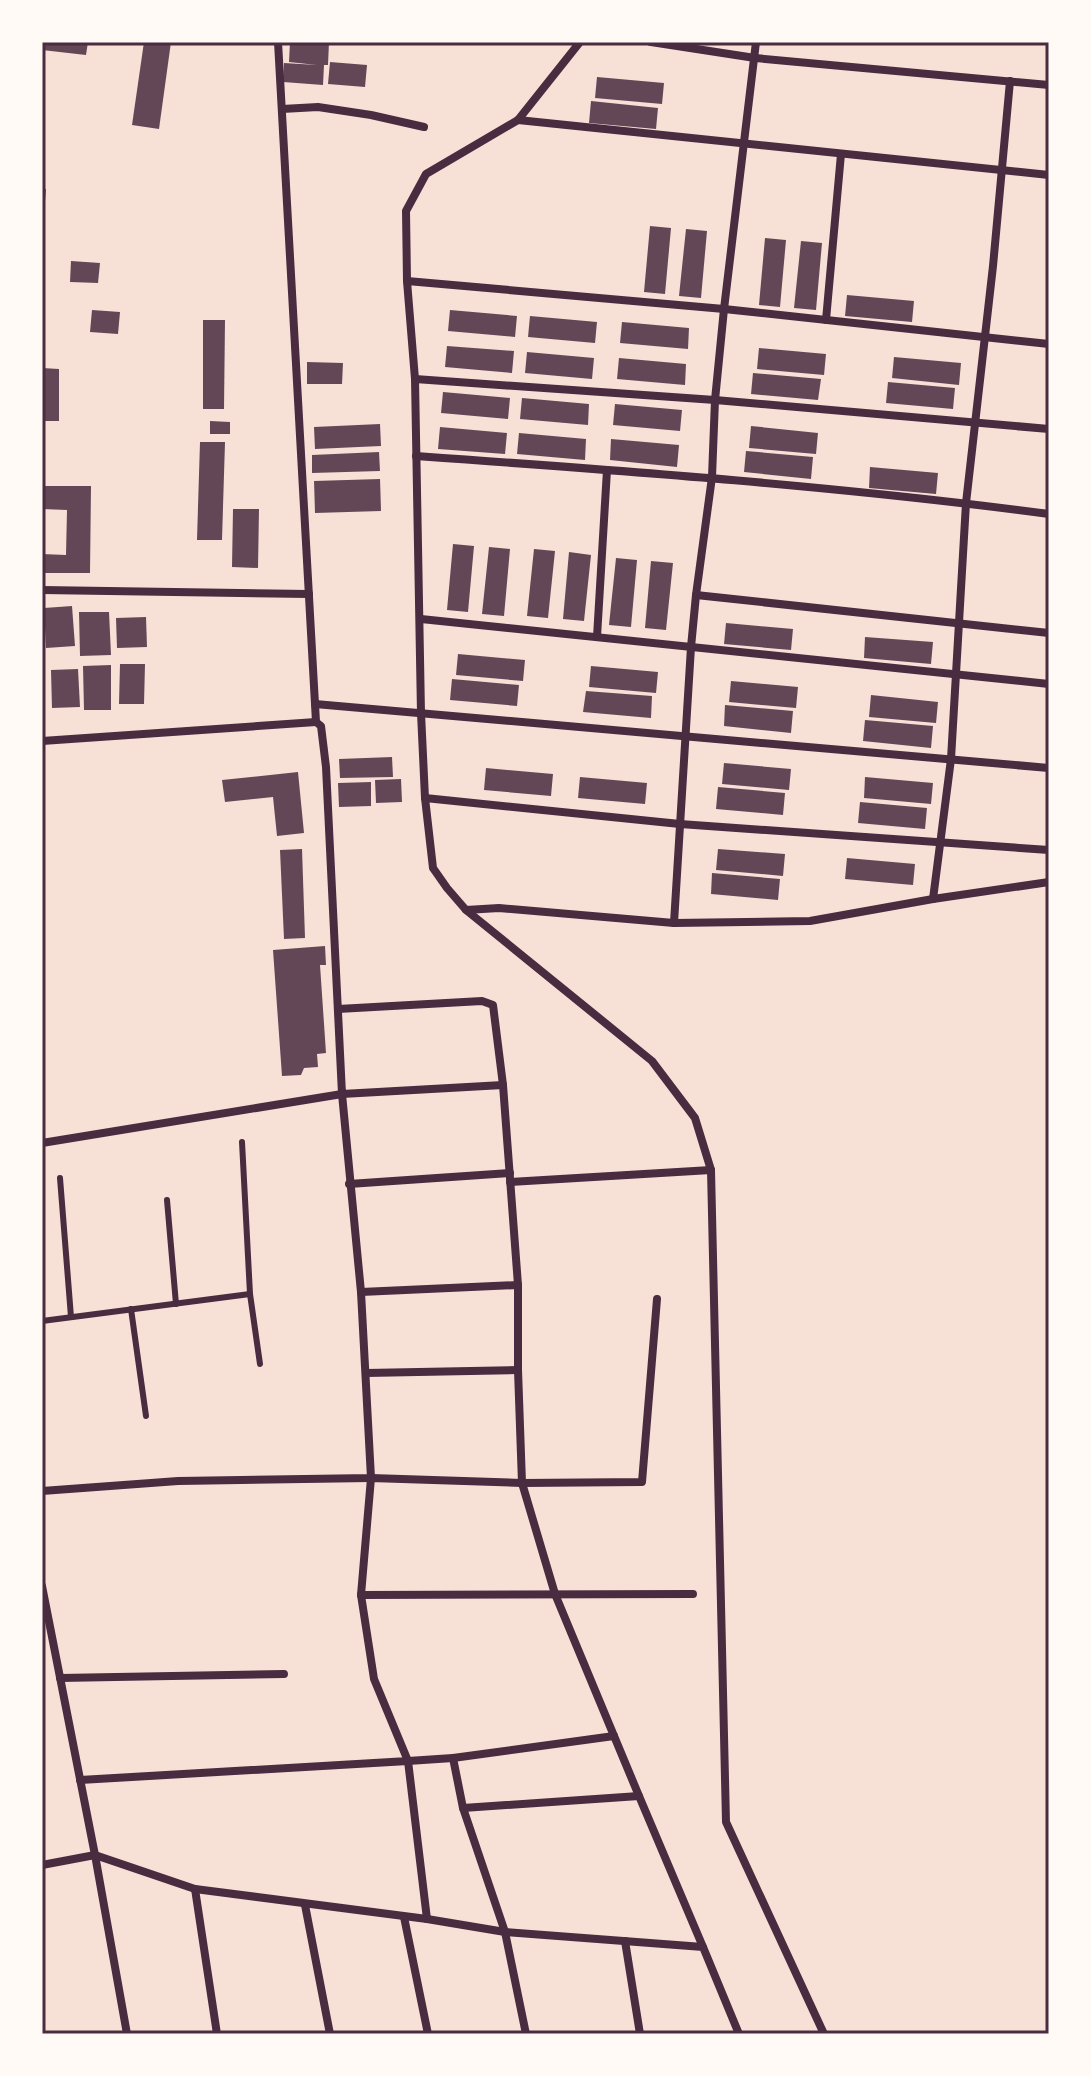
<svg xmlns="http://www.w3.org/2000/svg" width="1091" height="2076" font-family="Ubuntu,sans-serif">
	<rect width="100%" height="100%" fill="#f7e1d7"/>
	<g fill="#644757">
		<path d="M42,42H88L86,55L42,50Z"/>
		<path d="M144,42H171L159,129L132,125Z"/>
		<path d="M290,42H329L328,65H324L323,85L283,82L284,63L317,65L289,62Z"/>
		<path d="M330,62L367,65L365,87L328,84Z"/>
		<path d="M597,77L664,83L662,104L595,98Z"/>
		<path d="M591,101L658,108L656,129L589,123Z"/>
		<path d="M42,189H46L44,215H42Z"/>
		<path d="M650,226L671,228L665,294L644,292Z"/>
		<path d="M686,229L707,231L701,298L679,296Z"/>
		<path d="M765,238L786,240L780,307L759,305Z"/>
		<path d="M801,241L822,243L816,310L794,308Z"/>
		<path d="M71,261L100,263L98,283L70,282Z"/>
		<path d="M847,295L914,301L912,322L845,316Z"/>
		<path d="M92,310L120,312L118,334L90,332Z"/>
		<path d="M450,310L517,316L515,337L448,331Z"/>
		<path d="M530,316L597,322L595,343L528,337Z"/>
		<path d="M203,320H225L224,409H203Z"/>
		<path d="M622,322L689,328L688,349L620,343Z"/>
		<path d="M447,346L514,351L512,373L445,367Z"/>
		<path d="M759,348L826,354L824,375L757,369Z"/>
		<path d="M527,352L594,358L592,379L525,373Z"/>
		<path d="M894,357L961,363L959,385L892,378Z"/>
		<path d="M619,358L686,364L685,385L617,379Z"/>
		<path d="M307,362L343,363L342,384H307Z"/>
		<path d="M42,368L59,369V421H42Z"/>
		<path d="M753,373L821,379L818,400L751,394Z"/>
		<path d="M888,382L955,388L953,409L886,403Z"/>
		<path d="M443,392L510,398L508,419L441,413Z"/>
		<path d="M522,398L589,404L588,425L520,419Z"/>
		<path d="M615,404L682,410L680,431L613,425Z"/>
		<path d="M210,421L230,422V434H210Z"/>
		<path d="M380,424L381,446L315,449L314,427Z"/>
		<path d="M751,426L818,433L816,454L749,448Z"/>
		<path d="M440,427L507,433L505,454L438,449Z"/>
		<path d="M519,433L586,439L585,460L517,454Z"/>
		<path d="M611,439L679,445L677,467L610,460Z"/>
		<path d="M200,442H225L222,540H197Z"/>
		<path d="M746,451L813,457L811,479L744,472Z"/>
		<path d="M379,452L380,471L312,473V455Z"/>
		<path d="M870,467L938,473L936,494L869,488Z"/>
		<path d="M380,479L381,511L315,513L314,481Z"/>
		<path d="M42,486H91L90,573H42V554L66,555L67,510L42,509Z"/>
		<path d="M233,509H259L258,568L232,567Z"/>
		<path d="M453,544L474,546L468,612L447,610Z"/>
		<path d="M489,547L510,549L504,616L482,614Z"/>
		<path d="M534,549L555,551L548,618L527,616Z"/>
		<path d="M569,552L591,555L584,621L563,619Z"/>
		<path d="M616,558L637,560L631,627L609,625Z"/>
		<path d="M651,561L673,563L666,630L645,628Z"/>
		<path d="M72,606L75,646L46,648L44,608Z"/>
		<path d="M79,612H109L111,655L80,656Z"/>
		<path d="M146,617L147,647L117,648L116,618Z"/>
		<path d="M726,623L793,629L791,650L724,644Z"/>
		<path d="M865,637L933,642L931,664L864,658Z"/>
		<path d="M458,654L525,660L523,681L456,675Z"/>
		<path d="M120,664H145L144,704H119Z"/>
		<path d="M111,665V710H84L83,666Z"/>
		<path d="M591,666L658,672L656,693L589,687Z"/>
		<path d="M78,669L80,707L52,708L51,670Z"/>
		<path d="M452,679L519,685L517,706L450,700Z"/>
		<path d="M731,681L798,687L796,708L729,702Z"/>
		<path d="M586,691L652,696L651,718L583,712Z"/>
		<path d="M871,695L938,702L936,723L869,717Z"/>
		<path d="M725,705L793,711L791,733L724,726Z"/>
		<path d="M865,720L933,726L931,748L863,741Z"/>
		<path d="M392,757L393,777L340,778L339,759Z"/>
		<path d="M724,763L791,769L789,790L722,784Z"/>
		<path d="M486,768L553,774L551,796L484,790Z"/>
		<path d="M298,772L304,833L277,836L273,797L225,802L222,780Z"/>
		<path d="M580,777L647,783L645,804L578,798Z"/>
		<path d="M865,777L933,783L931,804L864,798Z"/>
		<path d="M401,779L402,802L376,803L375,780Z"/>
		<path d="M371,782V806L339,807L338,783Z"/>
		<path d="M718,787L785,793L783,815L716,809Z"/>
		<path d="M860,802L927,808L925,829L858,823Z"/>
		<path d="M302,849L305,938L284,939L280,850Z"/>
		<path d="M718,849L785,854L783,876L716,870Z"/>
		<path d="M847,858L915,864L913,885L845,879Z"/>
		<path d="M712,873L780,879L778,900L711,894Z"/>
		<path d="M325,946L326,965H320L326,1053L317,1054L318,1067L304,1068L301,1075L282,1076L273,950Z"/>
	</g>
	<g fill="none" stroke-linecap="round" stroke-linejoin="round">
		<g stroke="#4a2c40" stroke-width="6">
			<path d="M242,1142L250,1294L260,1364"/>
			<path d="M60,1178L71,1317"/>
			<path d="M167,1200L176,1304"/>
			<path d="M131,1309L146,1416"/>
			<path d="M42,1321L250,1294"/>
		</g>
		<g stroke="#4a2c40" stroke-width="8">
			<path d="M278,42L316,722L321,726L326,767L342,1094L503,1085L518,1285V1370L522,1483L555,1594L639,1796"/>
			<path d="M580,42L518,120L426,174L406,211L407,281L415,379L421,713L425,798L433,868L447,888L466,910L499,908L674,923L810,921L933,899L1049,882"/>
			<path d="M651,42L755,58L1049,85"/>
			<path d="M282,109L318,107L371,115L424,127"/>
			<path d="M518,120L1049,175"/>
			<path d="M407,281L724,309L1049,344"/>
			<path d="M826,320L841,154"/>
			<path d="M415,379L715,400L1049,429"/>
			<path d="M416,456C627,471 839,486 1049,514"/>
			<path d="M42,590L309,594"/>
			<path d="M696,595L1049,633"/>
			<path d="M421,619L1049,684"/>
			<path d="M597,637L607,470"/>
			<path d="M315,704L1049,768"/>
			<path d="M42,741L316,722"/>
			<path d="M425,798L680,824L1049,850"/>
			<path d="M933,899L951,759L966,503L993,266L1010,81"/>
			<path d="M466,910L652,1061L695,1118L711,1170L726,1822L824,2034"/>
			<path d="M674,923L691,647L696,595L712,477L715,400L724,309L756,42"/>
			<path d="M338,1009L482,1001L493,1005L503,1085"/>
			<path d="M42,1143L342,1094L361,1292L371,1478L178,1481L42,1491"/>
			<path d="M510,1182L711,1170"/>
			<path d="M349,1184L510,1173"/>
			<path d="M361,1292L518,1285"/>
			<path d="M366,1373L518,1370"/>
			<path d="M42,1586L95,1855L127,2034"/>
			<path d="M361,1595L371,1478L522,1483L642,1482L657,1299"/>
			<path d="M60,1678L284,1674"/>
			<path d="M453,1758L614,1736"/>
			<path d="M80,1780L408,1761L374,1679L361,1595L693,1594"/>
			<path d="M463,1808L505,1932L526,2034"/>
			<path d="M42,1865L95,1855L195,1889L427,1919L505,1932L703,1947L739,2034"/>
			<path d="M195,1889L217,2034"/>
			<path d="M305,1905L330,2034"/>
			<path d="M404,1917L428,2034"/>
			<path d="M427,1919L408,1761L453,1758L463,1808L639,1796L703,1947"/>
			<path d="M625,1941L640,2034"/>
		</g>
	</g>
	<rect width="1091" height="2076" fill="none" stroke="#fffaf5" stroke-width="88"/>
	<rect x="44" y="44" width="1003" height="1988" fill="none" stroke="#4a2c40" stroke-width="3"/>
</svg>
